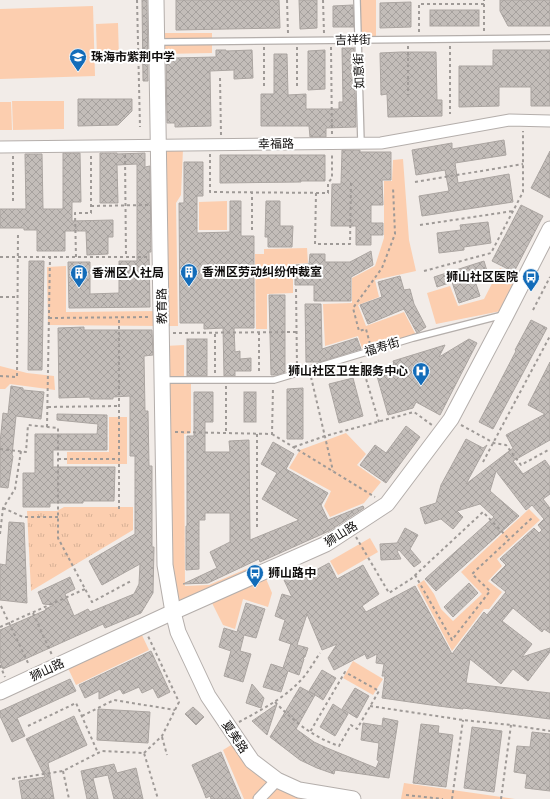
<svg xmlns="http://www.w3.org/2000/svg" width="550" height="799" font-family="'DejaVu Sans','Noto Sans SC',sans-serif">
	<defs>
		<pattern id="park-tufts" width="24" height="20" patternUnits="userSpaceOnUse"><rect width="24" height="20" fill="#fcceaf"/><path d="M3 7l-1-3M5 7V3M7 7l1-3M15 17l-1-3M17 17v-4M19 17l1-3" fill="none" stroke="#d7b095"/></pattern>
		<pattern id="building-cross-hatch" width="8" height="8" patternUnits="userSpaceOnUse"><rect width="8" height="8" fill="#c3bdb9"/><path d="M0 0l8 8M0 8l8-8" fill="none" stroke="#a6a19e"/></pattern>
	</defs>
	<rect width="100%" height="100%" fill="#f2ece8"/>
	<g fill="#fcceaf">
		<path d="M360,0H376V36L361,37Z"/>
		<path d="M93,6L95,76L0,79V9Z"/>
		<path d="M118,23L119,59H97L96,24Z"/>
		<path d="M162,33H212V53L162,54Z"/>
		<path d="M12,101H64V129L13,130Z"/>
		<path d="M0,102H11L12,130H0Z"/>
		<path d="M162,149H183L181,195L176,203L178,326H164Z"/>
		<path d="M403,159L409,240L416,271L375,280L379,297L358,305L366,326L404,312L416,335L363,351L358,336L325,346L323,304L352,303V278L375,266L384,238V181H392L393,160Z"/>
		<path d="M227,201V230H199V202Z"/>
		<path d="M307,248L308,263L293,264V293L267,294V329H256L255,254H264V249Z"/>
		<path d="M66,266V312L158,311V326L48,325L47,267Z"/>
		<path d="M500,268L521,279L506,310L436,324L427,293L450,286L458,306L484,299Z"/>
		<path d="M184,345V377L165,378V346Z"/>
		<path d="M0,366L27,373L54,376L55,390L10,384L5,389H0Z"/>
		<path d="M165,383H191V433L184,434L185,586L209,585L253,566L256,572L175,609L168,566Z"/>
		<path d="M109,417H127V464H67V452H109Z"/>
		<path d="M346,433L366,454L357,465L381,482L364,503L330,517L324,506L331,491L289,468L300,450Z"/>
		<path d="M529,509L540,520L497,559L502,566L488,581L502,592L489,609H484L452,651L417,585L424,580L434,594L441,609L453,621L482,594L461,572Z"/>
		<path d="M370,538L378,552L338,575L330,561Z"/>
		<path d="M264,574L272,593L268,607L243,599L235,629L223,625L210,599Z"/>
		<path d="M140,631L149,650L76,685L67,666Z"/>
		<path d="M353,661L383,679L373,695L343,678Z"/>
		<path d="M236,742L274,780L255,799H244L223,750Z"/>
		<path d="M278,783L340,799H263Z"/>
		<path d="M404,783L515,799H401Z"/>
	</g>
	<path fill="url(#park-tufts)" d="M64,507H133V530L31,591L27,511H57Z"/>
	<g fill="url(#building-cross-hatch)" stroke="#aba5a1">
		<path d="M142,0H147L148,81H143Z"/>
		<path d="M176,0H279L280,28L176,30Z"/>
		<path d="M299,0H317V28L300,29Z"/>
		<path d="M500,0H550V26H508L500,11Z"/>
		<path d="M411,2V27L380,28V3Z"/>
		<path d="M353,5L354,27H333V6Z"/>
		<rect x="430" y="10" width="49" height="16"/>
		<path d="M342,48H354L356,127L326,128V137H310L309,126H261V94H274V54H287L288,95L306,94V109H339V102H343Z"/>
		<path d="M216,50H226V51L252,50L253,78L234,79V70L210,71L211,126L175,127V123H167L166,60H174V58L216,57Z"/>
		<path d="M325,50V89L308,90V51Z"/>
		<path d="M493,50H550V106H531V87H499V106L459,107V66H493Z"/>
		<path d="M401,52H436L437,100H442V116L388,117L387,94L381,95L380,53Z"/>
		<path d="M78,99H132V111L118,125L78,126Z"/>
		<path d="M504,140L506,155L455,163L458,183L509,174L513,202L422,216L419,196L449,191L445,170L416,175L412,150L452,143V149Z"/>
		<path d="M342,150H360V152H391V180H382L383,205H371V223H383V235H371V245H356V226H331L332,184H341Z"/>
		<path d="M550,151V198L531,188Z"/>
		<path d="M63,153H80L81,202H72V221L113,220V237H108V254L87,255L86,231H65V251H37V230H24V228H0V209H26L25,154H42L43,209H63Z"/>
		<path d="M100,153H117V154L145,153V167L150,166L151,252H149L150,307L69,308L68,262H90V294L119,293V261H137V164L117,165L118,203H100Z"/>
		<path d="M220,155H325V181H301V182L220,183Z"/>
		<path d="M184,162H203V196H197V233L230,232V201H241V236H254V328H234L235,352L240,351V359L251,358V371H235V376H224L223,328L204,329V323H180L179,203H184Z"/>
		<path d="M266,201H280V226H293L292,247H268V237H265Z"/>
		<path d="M521,205L543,216L514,272L492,261Z"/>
		<path d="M488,222L491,243L464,247V250L439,253L437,233L461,230L460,225Z"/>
		<path d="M371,251L373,265L351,277V301H314V285H295V265L309,264L310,254H325V262H350Z"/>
		<path d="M29,261H44L42,370H28Z"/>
		<path d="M484,261L487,271L473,275L480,296L459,303L452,282L437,287L434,277Z"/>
		<path d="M400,276L404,290L410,289L414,304L426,327L417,333L404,309L368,324L360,305L382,297L378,282Z"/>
		<path d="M269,295H285V372L277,375H271Z"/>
		<path d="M305,304H321L322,349L357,338L361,349L320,362H306Z"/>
		<path d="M531,320L547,328L493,429L479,422L516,351L515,350Z"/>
		<path d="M84,327V330H152L153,355L144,356L145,411H148L149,466H152V547H154L153,593L141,613L105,628L103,624L3,669L0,661V630L46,610L45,609L54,605L43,604L38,592L70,577L75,589L65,594L74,616L88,609L90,612L134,594L139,584L140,564L102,585L89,561L135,534V456H130V396L113,397V399H90V397L59,398L58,328Z"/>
		<rect x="187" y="339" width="20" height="37"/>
		<path d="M469,339L477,343L440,415L416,402L413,408L388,415L375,369L394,364L393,361L445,345L439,357Z"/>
		<path d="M550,362V440L513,461L523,474L545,460L550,467V494L543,499L550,508V633L544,629L542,632L513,608L502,621L532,644L522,657L550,648V652L528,681L513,669L501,684L470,659L466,683L550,693V719L463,708V709L438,706L382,698L385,676H382L384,664L376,663L377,654L367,659L365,654L334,670L328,658L337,644L322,650L307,614L297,645L308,648L305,657L303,658L304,659L299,675L288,671L281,692L263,687L271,664L283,668L291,644L279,640L285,620L275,616L282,594L292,597L284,580L312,567L314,571L329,563L337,579L363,565L379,594L362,606L366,612L415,586L452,654L484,612L487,615L506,592L491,580L506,565L500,559L534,528L539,533L542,530L538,525L544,519L532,505L526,510L496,471L490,491L519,516L436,591L425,579L494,517L480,504L457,511L463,517L453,529L441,519L425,524L420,508L436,503L441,485L466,439L483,448L487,445L466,484L513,448L506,435L545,414L528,405Z"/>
		<path d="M353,378L363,416L339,423L329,384Z"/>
		<path d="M11,386L23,388V390L44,392L41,419L16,416L12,455L13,456L8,488L0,487V443L3,413L8,414Z"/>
		<path d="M303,388V439H287V389Z"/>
		<path d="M194,392H213V422H205V452H230L229,441L249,440L250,540L299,520L262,499L277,473L261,464L273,442L294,454L286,469L328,493L321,505L328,520L363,506L364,508L329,531L260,562L259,559L208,583L183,584L217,568L210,552L230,542V513H205V520H199V569L186,570V526H187V436H194Z"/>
		<rect x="244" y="392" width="12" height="30"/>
		<path d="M57,414L107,415V450H53V467H115L114,501H83V503H50V507H23V473H35V434H97L98,424L57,420Z"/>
		<path d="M406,426L420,437L386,483L360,465L375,445L386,453Z"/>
		<path d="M9,522L24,523L27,603L0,600V564L6,565Z"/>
		<path d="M405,528L418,535L410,549L421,562L414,567L399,550L397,551L401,559L381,560L380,544L397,543Z"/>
		<path d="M469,583L478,593L453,617L444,607Z"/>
		<path d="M246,603L265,609L256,638L244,635L240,651L251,654L243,682L224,676L231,651L219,647L224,628L237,632Z"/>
		<path d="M151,651L170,692L158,698L153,688L142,693L139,687L123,694L120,689L99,699V691L85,698L79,685Z"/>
		<path d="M322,670L336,678L323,700L309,691Z"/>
		<path d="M70,679L76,691L17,718L25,736L12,742L0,716V711Z"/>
		<path d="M252,684L264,698L261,708L246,703Z"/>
		<path d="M300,687L315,695L296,729L314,742L327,748L376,768L379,761L377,760L379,743L361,740L363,723L382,726L383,718L398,721L389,778L335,770L334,774L317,768L300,760L270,737Z"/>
		<path d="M355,688L369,696L357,718L342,709Z"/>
		<path d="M277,704L267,735L252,721Z"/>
		<path d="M333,704L348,714L335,736L320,727Z"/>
		<path d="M193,707L204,717L196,725L185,714Z"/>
		<path d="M98,709L150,712L148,743L97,740Z"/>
		<path d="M74,716L87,745L48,763L54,799H22L19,781L45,777L26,739Z"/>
		<path d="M421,724L439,726L438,733L453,735L446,787L413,783Z"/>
		<path d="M472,727L502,731L494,792L464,788Z"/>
		<path d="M532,732L550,734V791L525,788L527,774L514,772L517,746L530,747Z"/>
		<path d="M221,752L230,774L241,799H211L210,796L206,798L203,790L192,765Z"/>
		<path d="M114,764L117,773L136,768L143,799H114L108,775L93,778L98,799H87L81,771Z"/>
	</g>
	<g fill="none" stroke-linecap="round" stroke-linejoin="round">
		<g stroke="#b4aeab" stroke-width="8">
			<g id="lane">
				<path d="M357,0L361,143"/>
				<path d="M158,42L550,38"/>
				<path d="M163,380H274L413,338L503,315"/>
			</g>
		</g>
		<g stroke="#b4aeab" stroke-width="13">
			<g id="street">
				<path d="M0,147L381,143L510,120L550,121"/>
				<path d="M259,799L277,780"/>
			</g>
		</g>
		<g stroke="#b4aeab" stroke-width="17">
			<g id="secondary">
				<path d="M156,0L165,565L173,612L178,632L208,696L252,761L277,780L299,790L353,799"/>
				<path d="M0,692L173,612L326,544L387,504L451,419L506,315L550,229"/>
			</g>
		</g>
		<g stroke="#9f9a97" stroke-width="2" stroke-dasharray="3 3" stroke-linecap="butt">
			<path d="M137,0L140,127"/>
			<path d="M287,0L288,33"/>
			<path d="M323,0L324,33"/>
			<path d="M484,31V0"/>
			<path d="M419,32V4H484"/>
			<path d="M408,46V95"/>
			<path d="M450,46V114"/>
			<path d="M264,47V88"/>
			<path d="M297,47V88"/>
			<path d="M331,47L332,135"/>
			<path d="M220,78L221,135"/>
			<path d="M210,154V192L328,193V183L332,178V153"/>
			<path d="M125,155L126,257"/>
			<path d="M13,156V201"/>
			<path d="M415,182L523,164"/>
			<path d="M316,193L315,244H350L351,181"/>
			<path d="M91,206L148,205"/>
			<path d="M420,225L513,211"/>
			<path d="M252,230V192"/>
			<path d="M0,257H149"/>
			<path d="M76,257L75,213H91V156"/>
			<path d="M424,271L491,253L523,192V131"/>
			<path d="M296,289L297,366"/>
			<path d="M0,297H17"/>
			<path d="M533,310L550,277"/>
			<path d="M49,318L150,317"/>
			<path d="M259,332V373"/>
			<path d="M173,333L297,332"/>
			<path d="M370,344L366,329L359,331L353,308L382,268L395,234L393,187"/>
			<path d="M361,362L379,422"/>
			<path d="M215,373V332"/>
			<path d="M0,376L17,377L18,233"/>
			<path d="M311,377L333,471"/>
			<path d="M226,386V433"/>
			<path d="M48,407L119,406"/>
			<path d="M461,425L494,443L506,445L521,465L550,449"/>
			<path d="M47,427L50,257"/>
			<path d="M175,432L272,434L273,388"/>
			<path d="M257,434V528"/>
			<path d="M272,434L375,497"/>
			<path d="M294,447L325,436L414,412L432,425"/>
			<path d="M0,449L26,452L28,425L58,428V538L92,602L131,581"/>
			<path d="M58,459H119"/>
			<path d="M483,462L550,336"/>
			<path d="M3,508L23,517H58"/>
			<path d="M119,509V318"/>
			<path d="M0,534L3,508L15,489L21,451"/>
			<path d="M356,537L389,593L411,579L483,512L509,539"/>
			<path d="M415,575L452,640L490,591L472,574L533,517"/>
			<path d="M1,606L29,665"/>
			<path d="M33,613L52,655"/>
			<path d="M0,627L85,589"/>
			<path d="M0,665L5,677"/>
			<path d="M275,702C293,721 313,737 339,746L351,725L357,729L379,691L345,672L310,732"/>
			<path d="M370,706L463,720L511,725L550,731"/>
			<path d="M82,716L114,700L175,710"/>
			<path d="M239,722C261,710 285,698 302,679C309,671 314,662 320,653"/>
			<path d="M28,726L76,703L98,753"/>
			<path d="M162,737L167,755"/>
			<path d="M144,753L162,736L179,702L148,636"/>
			<path d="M63,771L69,799"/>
			<path d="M12,779L63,771L102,751L144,753L158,799"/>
			<path d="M406,795L443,799"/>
			<path d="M452,799L463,720"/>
			<path d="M501,799L511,725"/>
		</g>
		<use href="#lane" stroke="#fff" stroke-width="5.5"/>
		<use href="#street" stroke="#fff" stroke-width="11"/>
		<use href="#secondary" stroke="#fff" stroke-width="15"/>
	</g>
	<defs>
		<g id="school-pin" transform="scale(0.9)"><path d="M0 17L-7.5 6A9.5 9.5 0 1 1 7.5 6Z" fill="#136cb9" stroke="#fff"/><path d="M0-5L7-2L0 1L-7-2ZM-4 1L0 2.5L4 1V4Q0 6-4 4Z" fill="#fff"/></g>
		<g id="building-pin" transform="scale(0.9)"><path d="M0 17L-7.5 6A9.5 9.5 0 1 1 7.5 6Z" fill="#136cb9" stroke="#fff"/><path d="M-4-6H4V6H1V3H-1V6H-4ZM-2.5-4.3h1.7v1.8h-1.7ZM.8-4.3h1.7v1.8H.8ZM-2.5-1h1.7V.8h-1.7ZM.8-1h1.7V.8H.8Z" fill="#fff"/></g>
		<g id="bus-pin" transform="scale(0.9)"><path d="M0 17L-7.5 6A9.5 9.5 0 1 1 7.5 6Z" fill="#136cb9" stroke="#fff"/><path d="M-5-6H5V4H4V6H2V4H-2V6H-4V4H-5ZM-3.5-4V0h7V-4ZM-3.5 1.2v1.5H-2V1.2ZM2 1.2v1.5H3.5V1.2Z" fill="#fff"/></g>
		<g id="hospital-pin" transform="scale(0.9)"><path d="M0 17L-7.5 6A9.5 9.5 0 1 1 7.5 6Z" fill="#136cb9" stroke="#fff"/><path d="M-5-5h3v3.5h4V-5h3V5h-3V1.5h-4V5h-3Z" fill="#fff"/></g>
	</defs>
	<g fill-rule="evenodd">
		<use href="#school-pin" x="78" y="57"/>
		<use href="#building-pin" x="189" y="272"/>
		<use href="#building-pin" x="79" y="273"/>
		<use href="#bus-pin" x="531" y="277"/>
		<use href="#hospital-pin" x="421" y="371"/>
		<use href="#bus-pin" x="255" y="573"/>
	</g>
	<g text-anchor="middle" stroke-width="4" stroke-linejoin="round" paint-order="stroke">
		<g font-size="12" fill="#0f0d0c" stroke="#fff">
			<text transform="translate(353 40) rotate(-1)" y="4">吉祥街</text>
			<text transform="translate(359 71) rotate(-92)" y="4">如意街</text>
			<text transform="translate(276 144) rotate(-1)" y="4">幸福路</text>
			<text transform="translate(162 306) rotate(-91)" y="4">教育路</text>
			<text transform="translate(382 347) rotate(-17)" y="4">福寿街</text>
			<text transform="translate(341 534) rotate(-32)" y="4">狮山路</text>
			<text transform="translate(47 670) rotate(-25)" y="4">狮山路</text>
			<text transform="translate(235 737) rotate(56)" y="4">夏美路</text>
		</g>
		<g font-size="12" font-weight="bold" fill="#0f0d0c" stroke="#fff" text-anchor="start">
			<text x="91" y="61">珠海市紫荆中学</text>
			<text x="202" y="276">香洲区劳动纠纷仲裁室</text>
			<text x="92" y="277">香洲区人社局</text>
			<text x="518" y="281" text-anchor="end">狮山社区医院</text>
			<text x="408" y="375" text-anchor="end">狮山社区卫生服务中心</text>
			<text x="268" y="577">狮山路中</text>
		</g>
	</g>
</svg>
